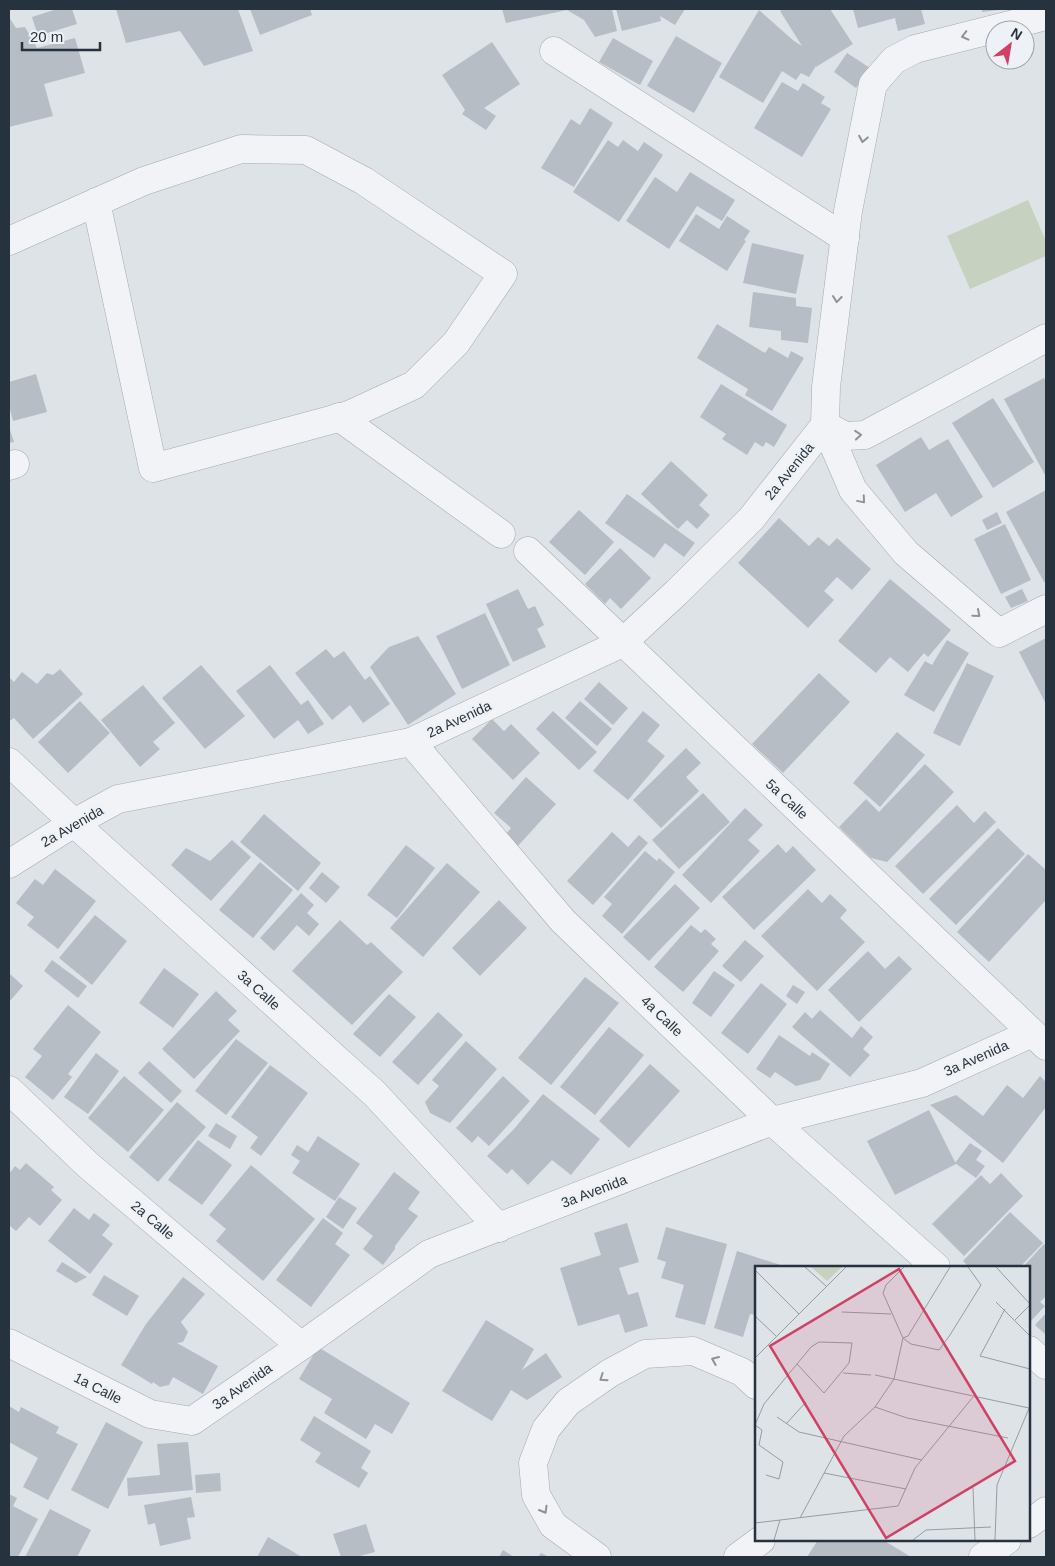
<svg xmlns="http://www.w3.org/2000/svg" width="1055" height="1566" font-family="Arial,sans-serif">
	<rect width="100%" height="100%" fill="#dee3e8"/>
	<path fill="#c6d2bf" d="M1028,200L1046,241V256L970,289L947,236Z"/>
	<g fill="#b6bdc5">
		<path d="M57,9H72L77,24L38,36L32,17Z"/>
		<path d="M116,9H238L253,51L204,66L180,31L126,43Z"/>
		<path d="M250,9H310L312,15L260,35Z"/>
		<path d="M502,9H612L617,31L595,37L584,20L567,10L506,23Z"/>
		<path d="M616,9H685L675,25L660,16L661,21L622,31Z"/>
		<path d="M784,9H830L853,44L816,67V66L809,77L801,73L796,80L782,71L763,103L719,77L759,10L794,41L802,46L780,11Z"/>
		<path d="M853,9H921L925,24L898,31L895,18L858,28Z"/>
		<path d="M982,9H998V10L982,12Z"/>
		<path d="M9,17L16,28L25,27L37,48L75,38L85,73L44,84L53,116L9,127Z"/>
		<path d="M676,36L722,63L694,113L647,86Z"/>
		<path d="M613,38L653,61L640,85L599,62Z"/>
		<path d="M492,42L520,84L484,108L496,116L486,130L462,114L465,110L442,75Z"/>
		<path d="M847,53L870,68L856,88L834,72Z"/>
		<path d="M782,82L798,91L803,83L825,97L821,103L831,109L802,157L754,128Z"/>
		<path d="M590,108L613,123L574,187L541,168L571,119L580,125Z"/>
		<path d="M608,140L618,147L623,140L638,151L644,142L663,155L619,222L573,192Z"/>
		<path d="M690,172L735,200L722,221L697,206L669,249L626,221L655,177L677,192Z"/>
		<path d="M696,214L719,229L727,216L750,231L744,240L746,241L727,271L679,241Z"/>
		<path d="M752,243L804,255L796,294L743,283Z"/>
		<path d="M753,292L796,298V306L812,308L808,343L781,340V331L749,327Z"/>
		<path d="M717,324L765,353L769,347L788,358L791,351L804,358L772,411L745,395L748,389L697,358Z"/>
		<path d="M36,374L47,412L13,421L9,405V382Z"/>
		<path d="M1044,378L1046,382V477L1004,399Z"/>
		<path d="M721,384L787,425L774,447L766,442L763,447L755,442L747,455L722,439L726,434L700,417Z"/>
		<path d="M993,398L1034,462L993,488L952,423Z"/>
		<path d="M9,427L14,442L9,443Z"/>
		<path d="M921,437L929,450L948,439L983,497L951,517L936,493L905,512L876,465Z"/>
		<path d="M671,461L708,495L699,505L710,515L697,529L687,520L678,529L641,494Z"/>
		<path d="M1046,490V581L1044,582L1006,512Z"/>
		<path d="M627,494L695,543L684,557L665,543L654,558L605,523Z"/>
		<path d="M579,510L614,542L585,575L549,542Z"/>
		<path d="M997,512L1002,523L987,530L982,520Z"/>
		<path d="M779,518L809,546L818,537L829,546L837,538L871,569L852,590L837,577L824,591L834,600L808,628L738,563Z"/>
		<path d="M1005,524L1031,580L1001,594L974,539Z"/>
		<path d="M620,548L651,578L621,609L610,598L605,604L585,584Z"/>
		<path d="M890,579L951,630L928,657L924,653L908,672L890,657L876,673L838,641Z"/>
		<path d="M518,589L528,609L535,606L544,625L537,629L546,647L513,662L486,604Z"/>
		<path d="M1022,589L1028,601L1011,608L1005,597Z"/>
		<path d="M485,613L510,665L462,689L436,636Z"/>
		<path d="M418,636L456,694L408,725L370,667L389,647Z"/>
		<path d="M1046,638V704L1019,652Z"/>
		<path d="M947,640L969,653L934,712L904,695L925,661L932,665Z"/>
		<path d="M326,649L334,658L344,651L365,680L370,676L390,704L363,723L350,705L332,720L295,673Z"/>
		<path d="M967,663L994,676L960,746L933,733Z"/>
		<path d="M201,665L245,716L205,749L162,698Z"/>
		<path d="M270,665L301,705L308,700L324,724L308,734L298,720L274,739L236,691Z"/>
		<path d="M60,669L83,694L33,739L14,718L9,721V677L14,682L22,672L37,684L47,673L53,675Z"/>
		<path d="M819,673L850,702L783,773L752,744Z"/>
		<path d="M599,682L628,708L613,725L584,699Z"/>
		<path d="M143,685L175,723L153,742L160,749L140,767L101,720Z"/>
		<path d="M80,701L110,733L68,773L38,742Z"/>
		<path d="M580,701L612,729L597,746L565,718Z"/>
		<path d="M553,711L597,752L579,770L536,729Z"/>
		<path d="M643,711L660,725L647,741L665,756L628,800L593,771Z"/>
		<path d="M492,719L504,731L511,724L540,753L513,780L472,739Z"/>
		<path d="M897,732L925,755L880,807L853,783Z"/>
		<path d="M686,748L701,763L686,777L699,791L661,828L633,800Z"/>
		<path d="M925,764L954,792L887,862L871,858L839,827L866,799L879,812Z"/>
		<path d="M526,777L556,804L517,847L505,835L511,828L494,813Z"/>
		<path d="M703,793L730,822L679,869L652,840Z"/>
		<path d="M957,805L974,823L985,811L996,822L923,894L895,866Z"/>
		<path d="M745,808L763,825L748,840L760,851L711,903L682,875Z"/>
		<path d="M264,814L321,863L298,891L240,842Z"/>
		<path d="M998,828L1025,854L956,925L929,899Z"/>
		<path d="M612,832L628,847L639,835L648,843L593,905L567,881Z"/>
		<path d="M232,840L251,857L211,901L171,865L186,848L210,861Z"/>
		<path d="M778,844L786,853L793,846L816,870L754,930L722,897Z"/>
		<path d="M406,845L435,868L397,918L367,895Z"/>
		<path d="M645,851L657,861L659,858L675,872L622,934L602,916L612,904L604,897Z"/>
		<path d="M1028,854L1046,870V900L989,962L957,932Z"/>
		<path d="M260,862L293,890L253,938L219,910Z"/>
		<path d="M447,863L480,892L423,957L390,928Z"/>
		<path d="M55,869L96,901L58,949L27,925L34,917L16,903L35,879L43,885Z"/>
		<path d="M322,872L340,887L326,903L309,888Z"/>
		<path d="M675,884L700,908L649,961L623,937Z"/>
		<path d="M808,889L822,903L830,894L847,910L840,918L865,942L817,991L761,936Z"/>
		<path d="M301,893L314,905L307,913L319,924L309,936L297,925L274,951L260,938Z"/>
		<path d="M499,900L527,928L480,976L452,948Z"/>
		<path d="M95,915L127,941L92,985L59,958Z"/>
		<path d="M340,920L367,945L371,942L403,972L352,1025L292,971Z"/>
		<path d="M691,925L701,933L705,929L716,939L711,944L719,951L683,992L654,967Z"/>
		<path d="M745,940L764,956L741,982L722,966Z"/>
		<path d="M868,951L885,969L899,956L912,969L859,1022L828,990Z"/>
		<path d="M52,960L87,986L78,998L44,971Z"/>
		<path d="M164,968L199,994L173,1028L139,1003Z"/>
		<path d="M714,971L735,985L711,1017L692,1003Z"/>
		<path d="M9,973L23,986L9,1002Z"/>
		<path d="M585,977L619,1003L551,1085L518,1058Z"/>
		<path d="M761,983L787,1004L748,1054L721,1033Z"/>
		<path d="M793,985L805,992L797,1004L786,996Z"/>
		<path d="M216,991L237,1011L228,1020L240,1031L194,1079L162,1049Z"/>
		<path d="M389,994L416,1017L380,1057L353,1034Z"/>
		<path d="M68,1005L101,1032L68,1074L72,1077L53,1100L25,1077L42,1056L33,1049Z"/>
		<path d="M820,1010L852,1038L861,1026L873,1037L863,1049L870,1055L850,1077L792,1027L805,1012L812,1019Z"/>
		<path d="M438,1012L463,1035L418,1085L392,1062Z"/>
		<path d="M609,1027L644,1055L595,1115L560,1087Z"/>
		<path d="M779,1035L810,1056L812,1052L830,1064L820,1080L796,1086L775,1072L770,1078L756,1069Z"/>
		<path d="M236,1039L268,1063L226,1115L195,1091Z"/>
		<path d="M466,1041L497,1069L450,1123L430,1113L425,1102L439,1086L432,1080Z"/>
		<path d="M96,1053L119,1071L88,1114L64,1097Z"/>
		<path d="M149,1061L182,1091L171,1103L138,1073Z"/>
		<path d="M650,1064L680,1091L629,1148L599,1121Z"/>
		<path d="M270,1065L308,1093L261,1156L250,1148L258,1137L231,1117Z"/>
		<path d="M124,1076L164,1110L128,1152L88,1118Z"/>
		<path d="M503,1076L530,1101L489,1146L478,1136L472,1143L456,1128Z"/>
		<path d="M1040,1076L1046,1082V1107L1003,1163L930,1105L956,1095L983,1116L1007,1085L1023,1098Z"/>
		<path d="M543,1094L600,1139L571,1175L552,1160L528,1185L512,1169L507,1174L487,1156L514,1129Z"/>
		<path d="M177,1102L206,1127L158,1182L129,1157Z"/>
		<path d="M929,1110L956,1164L895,1195L867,1141Z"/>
		<path d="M216,1123L237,1136L230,1149L208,1136Z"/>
		<path d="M318,1136L360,1164L335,1201L292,1173L300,1161L291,1155L297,1145L308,1152Z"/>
		<path d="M198,1140L232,1165L202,1205L168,1180Z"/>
		<path d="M970,1143L982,1151L976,1160L985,1166L976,1178L955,1163Z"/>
		<path d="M26,1163L54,1187L51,1190L62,1200L40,1226L29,1217L16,1231L9,1225V1174L15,1166L20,1170Z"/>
		<path d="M251,1165L315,1219L263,1281L216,1241L226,1229L209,1215Z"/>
		<path d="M394,1172L420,1192L408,1209L418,1216L395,1246V1249L383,1265L363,1249L373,1236L356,1223Z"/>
		<path d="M1001,1173L1023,1196L964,1256L932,1224L981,1175L990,1184Z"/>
		<path d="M339,1197L357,1208L343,1229L326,1217Z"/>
		<path d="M74,1208L89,1220L94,1213L110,1225L102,1235L113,1244L90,1274L48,1241Z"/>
		<path d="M1010,1212L1043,1243L1020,1267H969L963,1261Z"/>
		<path d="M323,1218L343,1233L335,1244L350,1255L311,1307L276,1280Z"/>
		<path d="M627,1223L639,1262L619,1268L628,1295L638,1292L648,1326L625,1333L619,1314L578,1326L560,1268L601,1255L594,1233Z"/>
		<path d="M666,1227L727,1244L705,1325L675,1317L684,1285L661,1278L666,1262L657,1259Z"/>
		<path d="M1044,1244L1046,1246V1296L1040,1302L1045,1306L1030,1322L1029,1321V1267H1023Z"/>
		<path d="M737,1251L787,1267H756V1315L750,1314L743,1337L714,1328Z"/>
		<path d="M62,1262L87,1277L76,1283L56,1271Z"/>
		<path d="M104,1275L139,1296L127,1316L92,1295Z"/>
		<path d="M183,1277L205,1294L181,1322L188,1332L183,1342L177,1343L218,1366L203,1394L173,1377L169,1385L160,1387L153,1382L152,1384L121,1365L146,1324Z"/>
		<path d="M1046,1313V1335L1035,1325Z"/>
		<path d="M486,1320L534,1349L522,1370L546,1353L562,1377L527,1400L511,1390L492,1421L442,1391Z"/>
		<path d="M318,1347L410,1403L392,1434L375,1424L366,1439L324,1413L332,1399L299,1379Z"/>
		<path d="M9,1406L19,1412L21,1407L59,1427L56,1433L78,1444L48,1500L23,1487L38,1458L9,1442Z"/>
		<path d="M314,1416L371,1451L361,1468L368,1473L359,1488L315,1462L321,1453L300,1440Z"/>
		<path d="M106,1422L143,1442L108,1509L71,1490Z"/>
		<path d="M188,1442L193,1490L128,1496L127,1478L160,1475L157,1444Z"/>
		<path d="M220,1473L221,1491L196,1493L195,1475Z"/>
		<path d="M9,1494L17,1498L13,1506L38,1519L18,1557H9Z"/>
		<path d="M191,1497L195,1517L187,1518L191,1539L160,1546L155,1523L148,1525L144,1505Z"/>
		<path d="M50,1509L91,1530L77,1557H25Z"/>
		<path d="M366,1524L375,1552L356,1557H341L333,1534Z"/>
		<path d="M268,1537L302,1557H257Z"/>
		<path d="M818,1540H883L911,1557H807Z"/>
		<path d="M503,1550L514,1557H499Z"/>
		<path d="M541,1553L549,1557H538Z"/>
	</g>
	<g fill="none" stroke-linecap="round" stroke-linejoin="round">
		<g stroke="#a3aab2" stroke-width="29">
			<g id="street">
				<path d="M1046,16L915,49L894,60L873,84L848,211L826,387L825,425L845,436L865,435L1046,338"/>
				<path d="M554,51L845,238"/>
				<path d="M9,241L144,181L241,149L306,150L364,181L503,274L456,343L414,385L349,415L153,468L96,202"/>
				<path d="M339,417L501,534"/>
				<path d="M9,466L15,464"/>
				<path d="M528,551L1046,1046"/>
				<path d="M411,742L563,921L772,1121L936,1267"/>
				<path d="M9,762L74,823L375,1094L499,1228"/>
				<path d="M9,864L74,823L118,799L411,742L622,643L676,593L751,519L825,425L853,490L906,553L999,633L1046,609"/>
				<path d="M9,1090L88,1165L301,1346"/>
				<path d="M9,1343L150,1414L192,1421L301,1346L429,1254L772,1121L922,1083L1032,1033"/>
				<path d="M1029,1350L1046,1365"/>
				<path d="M1029,1524L1046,1511"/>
				<path d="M597,1557L553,1525L536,1495L533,1463L546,1429L568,1402L610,1373L645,1354L693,1351L742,1372L756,1385"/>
				<path d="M738,1557L761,1540"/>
				<path d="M983,1557L1007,1540"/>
			</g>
		</g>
		<use href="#street" stroke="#f1f3f6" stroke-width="28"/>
	</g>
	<defs><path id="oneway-chevron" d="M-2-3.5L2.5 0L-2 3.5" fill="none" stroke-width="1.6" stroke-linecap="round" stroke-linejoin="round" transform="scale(1.25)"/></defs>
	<g stroke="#8c929a">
		<use href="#oneway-chevron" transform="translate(965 36) rotate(166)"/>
		<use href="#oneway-chevron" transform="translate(863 139) rotate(101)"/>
		<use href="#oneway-chevron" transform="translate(837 299) rotate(97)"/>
		<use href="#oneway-chevron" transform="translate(858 435) rotate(-5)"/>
		<use href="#oneway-chevron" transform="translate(862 500) rotate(50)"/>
		<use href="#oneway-chevron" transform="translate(977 614) rotate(41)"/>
		<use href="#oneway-chevron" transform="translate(715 1360) rotate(-157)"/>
		<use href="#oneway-chevron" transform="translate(603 1378) rotate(146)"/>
		<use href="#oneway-chevron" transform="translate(544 1510) rotate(60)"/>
	</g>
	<g text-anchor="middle" stroke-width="5" stroke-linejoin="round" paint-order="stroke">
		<g font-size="14" fill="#27323f" stroke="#eef2f6">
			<text transform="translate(789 471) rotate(-51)" y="5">2a Avenida</text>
			<text transform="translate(459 719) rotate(-25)" y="5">2a Avenida</text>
			<text transform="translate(787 799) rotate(43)" y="5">5a Calle</text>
			<text transform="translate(72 826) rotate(-30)" y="5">2a Avenida</text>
			<text transform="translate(259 990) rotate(42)" y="5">3a Calle</text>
			<text transform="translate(662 1016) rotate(44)" y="5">4a Calle</text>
			<text transform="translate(976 1058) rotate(-24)" y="5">3a Avenida</text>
			<text transform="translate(594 1191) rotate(-21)" y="5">3a Avenida</text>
			<text transform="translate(153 1220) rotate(40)" y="5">2a Calle</text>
			<text transform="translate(242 1386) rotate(-35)" y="5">3a Avenida</text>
			<text transform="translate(98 1388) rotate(27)" y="5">1a Calle</text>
		</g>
	</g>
	<g transform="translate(755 1266)">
		<rect width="275" height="275" fill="#dee3e8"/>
		<path d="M56,1H87L72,15Z" fill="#c6d2bf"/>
		<path fill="none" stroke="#959ca4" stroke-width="1" d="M50,1L71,20M149,1L131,19L128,27L148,72L153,70L195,1M241,1L275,38M0,4L44,48M241,36L275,70M250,43L225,90L275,103M87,46L136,48M0,50L22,71M260,54L275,39M0,92L91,1M88,107L116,109M120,109L274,142M120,141L152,152L253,172M22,151L44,166L167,194M31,158L51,136M69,207L151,223M11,209L24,213L28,196L4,179L7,164L0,159L9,138L56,81L64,76L97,77L94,97L69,127L42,98M218,222L220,274M45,252L89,170L120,141L139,113L148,72L156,78L184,84L195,69L226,19L213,1M0,257L143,240L160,202L218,131M19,274L25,254M158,274L171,264L236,261M240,274L242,219L275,140"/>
		<path fill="#cf4165" fill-opacity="0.15" stroke="#cf4165" stroke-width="2.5" d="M144,3L260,195L131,272L15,80Z"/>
		<rect width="275" height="275" fill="none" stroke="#27323f" stroke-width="2.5"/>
	</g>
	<rect width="1055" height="1566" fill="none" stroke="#27323f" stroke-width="20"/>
	<g transform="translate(1010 45) rotate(31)"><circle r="24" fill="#eef2f6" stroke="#9ea5ad"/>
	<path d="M0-4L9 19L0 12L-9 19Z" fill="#cf4165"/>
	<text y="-8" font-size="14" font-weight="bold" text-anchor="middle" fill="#27323f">N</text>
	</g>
	<path d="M22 42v8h78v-8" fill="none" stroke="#27323f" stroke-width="2.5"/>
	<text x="30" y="42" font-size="15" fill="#27323f" stroke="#eef2f6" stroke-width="4" paint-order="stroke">20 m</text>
</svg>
